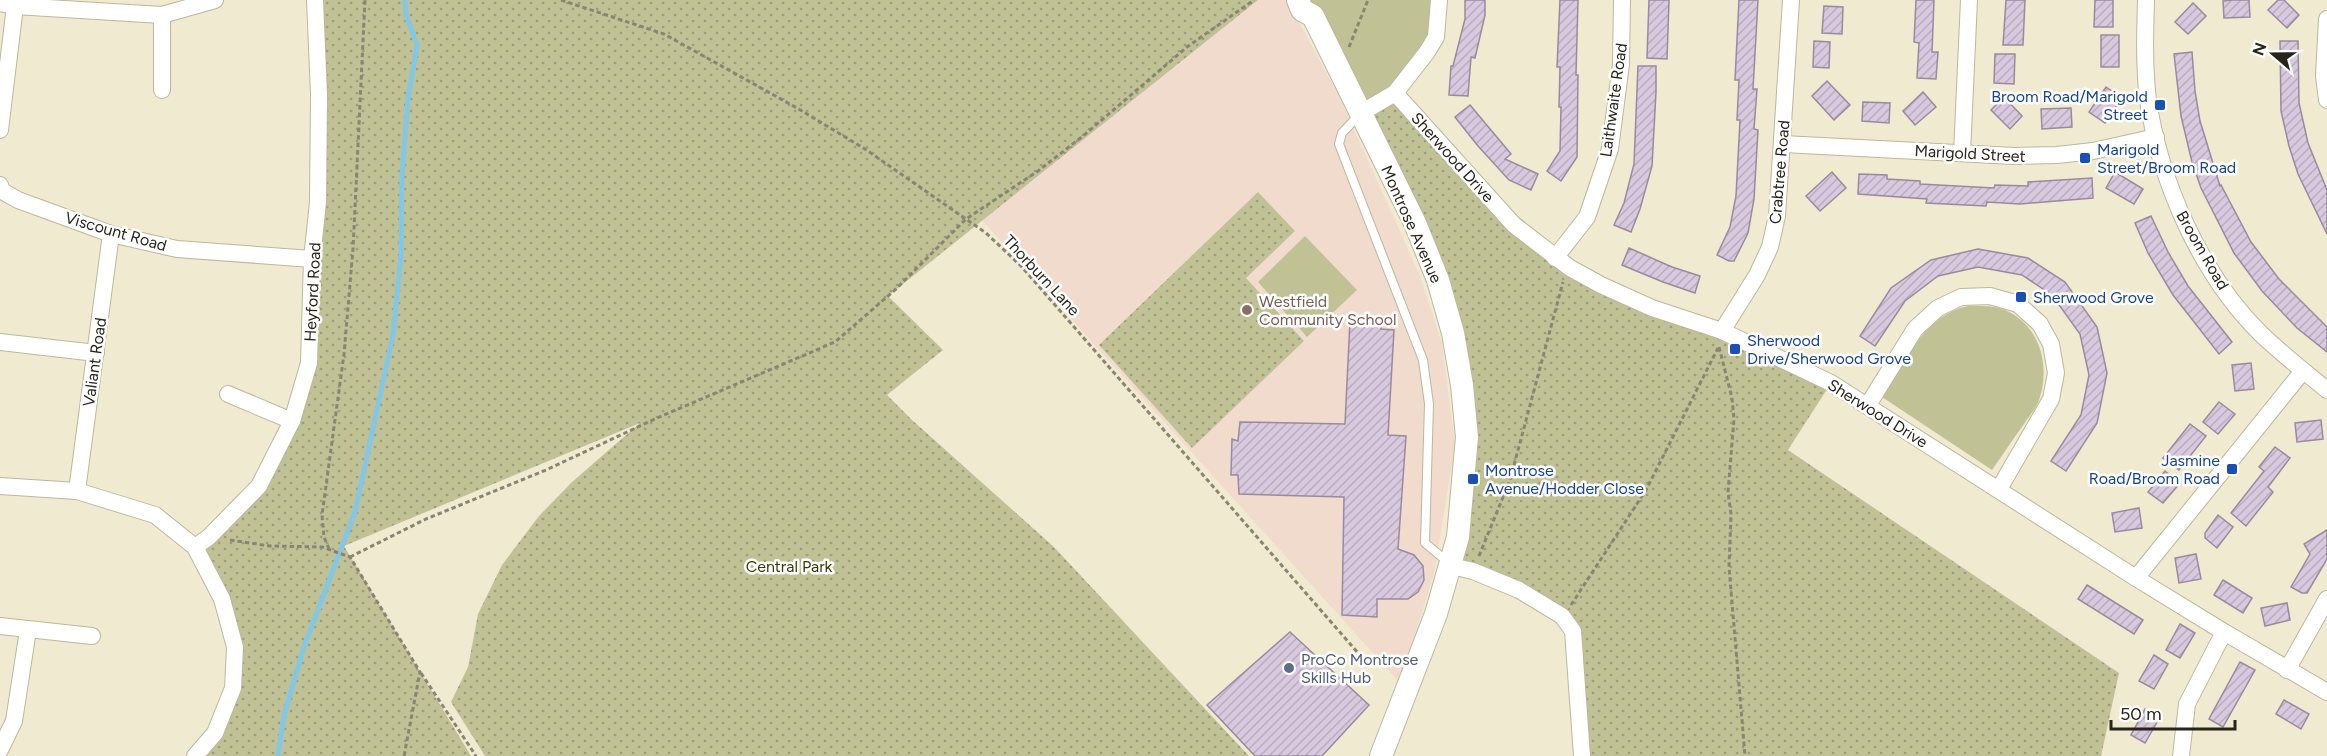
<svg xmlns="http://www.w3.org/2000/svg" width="2327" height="756" font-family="Figtree,sans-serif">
	<defs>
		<pattern id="park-dots" width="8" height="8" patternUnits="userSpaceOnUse" patternTransform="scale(1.5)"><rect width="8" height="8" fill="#c0c296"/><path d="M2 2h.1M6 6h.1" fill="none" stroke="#9c9d7a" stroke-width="1.8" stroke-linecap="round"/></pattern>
		<pattern id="building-hatch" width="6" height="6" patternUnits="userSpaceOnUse" patternTransform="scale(1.5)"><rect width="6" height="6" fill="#d9c9df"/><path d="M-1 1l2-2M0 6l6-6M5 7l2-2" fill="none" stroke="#baacbf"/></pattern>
	</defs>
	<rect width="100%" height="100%" fill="#f0ead0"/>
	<path fill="#f0dbcd" d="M1258,0H1287L1339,96L1420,276L1442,344L1455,445L1434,573L1400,683L982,220Z"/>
	<g fill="#c0c296">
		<path d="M1306,0H1432L1427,52L1361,113Z"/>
		<path d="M1305,236L1357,290L1307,337L1258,282Z"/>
		<path d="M1968,306C1980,306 1993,305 2005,310C2040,325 2051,366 2039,400C2036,409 2029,416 2024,424C2013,439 2003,454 1992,470L1882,397C1905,362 1924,315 1968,306Z"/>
	</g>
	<g fill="url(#park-dots)">
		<path d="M314,0H1258L888,296L943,350L887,395L912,420L1054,547L1249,756H485L451,702L468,667L478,614L502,565L539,516L572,482L640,423L344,546L471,756H195L215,733L235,648L195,547L259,486L309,363Z"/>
		<path d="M1395,93L1469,176L1601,285L1831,383L1788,450L2119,673L2101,756H1582L1569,625L1452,566L1467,437L1439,280L1361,113Z"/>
		<path d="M1258,192L1295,231L1246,278L1304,341L1192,448L1099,345Z"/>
	</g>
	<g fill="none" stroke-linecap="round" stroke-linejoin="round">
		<path stroke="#82c7e5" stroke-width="5" d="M278,756L284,715L304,647L355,512L393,335L401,255L402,174L408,100L417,45L406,15L405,0"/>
	</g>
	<g fill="url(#building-hatch)" stroke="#998a9f" stroke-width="1.5">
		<path d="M1465,0H1485V15L1475,58L1471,57L1468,96L1449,95L1451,66H1453L1465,19Z"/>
		<path d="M1560,0H1578L1576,75H1578L1577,157L1561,181L1547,171L1560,151L1561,107H1559L1560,67H1557Z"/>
		<path d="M1649,0H1669L1667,59L1647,58Z"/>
		<path d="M1739,0H1758L1753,89H1757L1754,129L1758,130L1754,199L1748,233L1734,261H1729L1717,255L1730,227L1736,196L1740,120H1737L1739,80H1735Z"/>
		<path d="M1916,0H1934L1932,52H1938L1936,79L1917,78L1919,43L1914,42Z"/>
		<path d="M2006,0H2025L2023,45H2003Z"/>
		<path d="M2095,0H2113V27H2094Z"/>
		<path d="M2232,0H2249L2250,17L2224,18L2223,1Z"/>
		<path d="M2278,0H2284L2299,15L2287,28L2268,10Z"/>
		<path d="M2193,3L2206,16L2188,34L2175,22Z"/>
		<path d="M1824,6L1843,7L1842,34L1822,33Z"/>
		<rect x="2101" y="35" width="18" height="32"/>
		<path d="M1814,41L1830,42L1829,68L1813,67Z"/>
		<path d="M2280,41H2298L2299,103L2308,143L2327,190V234L2298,174L2289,146L2281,111Z"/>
		<path d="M2192,52L2195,91L2200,121L2220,186L2221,185L2251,242L2279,279L2327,327V352L2297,328L2262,291L2234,253L2201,188L2192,162L2181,116L2174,54Z"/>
		<path d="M1995,54H2015L2014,84L1994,83Z"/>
		<path d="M1638,66H1656V92L1652,166L1640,209L1631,232L1614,225L1624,203L1634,164Z"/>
		<path d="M1827,81L1850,105L1834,120L1812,96Z"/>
		<path d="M2106,87L2122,98L2105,123L2089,112Z"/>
		<path d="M1923,92L1936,107L1915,125L1903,111Z"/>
		<path d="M2004,97L2022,116L2010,129L1991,110Z"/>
		<path d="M1863,102L1890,103L1889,123L1862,121Z"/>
		<path d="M1470,105L1511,154L1505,159L1538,174L1531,190L1509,180L1478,146L1455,117Z"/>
		<path d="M2071,108L2072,127L2042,129L2041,109Z"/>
		<path d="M1832,172L1846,188L1820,211L1806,196Z"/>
		<path d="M2115,172L2143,189L2134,204L2106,188Z"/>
		<path d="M1859,174L1887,175V179L1920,181V184L1994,188L1995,185L2028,186V182L2092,178L2093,198L2020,204L1987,202L1986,206L1926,203L1927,199L1858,194Z"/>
		<path d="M2151,216L2168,252L2188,286L2232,342L2219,354L2173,295L2148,253L2135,223Z"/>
		<path d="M1629,248L1672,267L1700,276L1695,293L1663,282L1622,265Z"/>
		<path d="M1978,249L2028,258L2065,282L2097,327L2107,373L2097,423L2066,471L2051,461L2081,415L2089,375L2080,334L2052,295L2022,275L1978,267L1938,276L1905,301L1875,346L1860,336L1891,288L1931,260Z"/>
		<path d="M1350,321H1382L1381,329L1394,330L1388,435L1406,436L1398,549L1414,555L1423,566L1424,580L1418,592L1408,599H1377V617L1342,615L1344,497L1239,494L1238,475H1231L1232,439L1238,441L1240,422L1345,424Z"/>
		<path d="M2251,363L2254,389L2235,391L2232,365Z"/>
		<path d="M2219,402L2235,414L2218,434L2203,422Z"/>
		<path d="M2321,420L2323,439L2297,442L2295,423Z"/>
		<path d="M2190,424L2206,436L2179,470L2163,458Z"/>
		<path d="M2275,447L2290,458L2268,487L2273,492L2246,526L2231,513L2264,471L2259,467Z"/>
		<path d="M2165,471L2180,483L2163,503L2148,492Z"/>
		<path d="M2139,508L2142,528L2115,532L2112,513Z"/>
		<path d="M2218,515L2233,527L2217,548L2205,538V533Z"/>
		<path d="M2327,530V559L2307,593H2302L2291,587L2310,554L2304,544Z"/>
		<path d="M2196,554L2201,579L2179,583L2175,558Z"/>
		<path d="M2223,580L2252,598L2243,613L2214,595Z"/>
		<path d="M2087,585L2143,620L2134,634L2078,599Z"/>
		<path d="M2287,603L2290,620L2265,626L2261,608Z"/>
		<path d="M2180,624L2195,633L2180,658L2166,650Z"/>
		<path d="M1290,632L1369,705L1322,756H1255L1207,705Z"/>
		<path d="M2154,655L2168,664L2154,689L2139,681Z"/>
		<path d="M2240,662L2255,670L2223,727L2209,719Z"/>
		<path d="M2284,700L2309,714L2301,729L2276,714Z"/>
		<path d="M2145,709L2160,717L2145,743L2131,735Z"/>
	</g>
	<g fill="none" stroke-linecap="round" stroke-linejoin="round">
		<g stroke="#bcb79d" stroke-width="10">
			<path id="lane" d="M1359,115L1342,133L1339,144L1423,360L1429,404L1425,543L1449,563"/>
		</g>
		<g stroke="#bcb79d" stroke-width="18">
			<g id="street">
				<path d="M2146,0C2145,33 2144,67 2148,100C2160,182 2201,275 2261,334C2282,354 2305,372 2327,390"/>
				<path d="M0,3L15,6L162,15L215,0"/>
				<path d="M2327,19L2324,76L2327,100"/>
				<path d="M162,90V15"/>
				<path d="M1395,93L1514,225L1570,268L1601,285L1652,308L1722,331L1831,383L2136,578L2224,632L2327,692"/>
				<path d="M1361,113L1395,93L1427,52L1436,37L1439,0"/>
				<path d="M0,130L15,6"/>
				<path d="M1783,144L2014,156L2057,155L2093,151L2156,137"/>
				<path d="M1962,153L1969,0"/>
				<path d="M0,185L2,191L18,200L111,234L177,249L312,259"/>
				<path d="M1555,258L1587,217L1610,149L1621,64L1622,0"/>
				<path d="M1722,331L1757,275L1770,247L1777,216L1791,0"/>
				<path d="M0,342L96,353"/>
				<path d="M228,394L292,421"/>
				<path d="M1868,405L1915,329L1938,308L1961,297L1990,296L2018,304L2040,324L2051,344L2056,373L2051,399L1999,489"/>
				<path d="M0,486L77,491L155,515L195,547L222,599L235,647L233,688L215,733L195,756"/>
				<path d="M77,491L111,234"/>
				<path d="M195,547L209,537L259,486L292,421L309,363L312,259L318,202L319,95L315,0"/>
				<path d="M1452,566L1473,571L1519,590L1562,616L1573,631L1582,756"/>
				<path d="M2136,578L2303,371"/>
				<path d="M0,626L92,636"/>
				<path d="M2287,670L2327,599"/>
				<path d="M0,750L14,721L28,630"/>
				<path d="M2181,756L2187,704L2224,632"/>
			</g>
		</g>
		<g stroke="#bcb79d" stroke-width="24">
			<path id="secondary" d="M1298,0L1302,10L1313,16L1415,223L1438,280L1453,333L1462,385L1467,437L1458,537L1436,614L1381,756"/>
		</g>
		<g stroke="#898573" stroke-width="3" stroke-dasharray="4.5 3" stroke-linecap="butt">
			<path d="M561,0L664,34L797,108L865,149L986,233L1021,266L1102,359L1365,661L1396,662"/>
			<path d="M1349,47L1368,0"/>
			<path d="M1719,347L1732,398L1734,419L1728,492L1731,514L1729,567L1745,756"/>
			<path d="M230,540L270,546L322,547L350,557L420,672L404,756"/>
			<path d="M329,549L324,537L322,515L344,354L353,249L365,0"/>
			<path d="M1479,556L1510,480L1563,282"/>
			<path d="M350,557L426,519L546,470L657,418L835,342L896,289L966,219L1038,171L1083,136L1187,47L1254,0"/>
			<path d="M1571,605L1646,490L1718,348"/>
			<path d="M421,673L476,756"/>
		</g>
		<use href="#lane" stroke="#fff" stroke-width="8"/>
		<use href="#street" stroke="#fff" stroke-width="16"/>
		<use href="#secondary" stroke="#fff" stroke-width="22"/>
	</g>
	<g fill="#1a4fb4" stroke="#fff" stroke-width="2">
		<rect x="2154" y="99" width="12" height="12" rx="3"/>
		<rect x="2079" y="152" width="12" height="12" rx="3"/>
		<rect x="2015" y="291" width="12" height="12" rx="3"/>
		<rect x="1729" y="343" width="12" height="12" rx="3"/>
		<rect x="2226" y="463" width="12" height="12" rx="3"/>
		<rect x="1467" y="473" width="12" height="12" rx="3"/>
	</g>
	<circle fill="#8d6e63" stroke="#fff" stroke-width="2" cx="1247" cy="310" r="6"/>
	<circle fill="#5c6f8a" stroke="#fff" stroke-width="2" cx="1289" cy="668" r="6"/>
	<g text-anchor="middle" stroke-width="5" stroke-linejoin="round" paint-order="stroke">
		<g font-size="16" fill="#164399" stroke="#fff" text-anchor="start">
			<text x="2148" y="102" text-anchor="end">Broom Road/Marigold<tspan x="2148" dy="18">Street</tspan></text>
			<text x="2097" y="155">Marigold<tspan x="2097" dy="18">Street/Broom Road</tspan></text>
			<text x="2033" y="303">Sherwood Grove</text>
			<text x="1747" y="346">Sherwood<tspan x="1747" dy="18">Drive/Sherwood Grove</tspan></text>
			<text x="2220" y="466" text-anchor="end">Jasmine<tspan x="2220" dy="18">Road/Broom Road</tspan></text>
			<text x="1485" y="476">Montrose<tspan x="1485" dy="18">Avenue/Hodder Close</tspan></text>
		</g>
		<g font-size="16" fill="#27251b" stroke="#fff">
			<text transform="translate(1613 100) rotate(-82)" y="6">Laithwaite Road</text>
			<text transform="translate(1970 153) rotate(3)" y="6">Marigold Street</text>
			<text transform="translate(1453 157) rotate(48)" y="6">Sherwood Drive</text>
			<text transform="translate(1779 172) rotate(-85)" y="6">Crabtree Road</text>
			<text transform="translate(1412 224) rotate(66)" y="6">Montrose Avenue</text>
			<text transform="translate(116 231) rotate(16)" y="6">Viscount Road</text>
			<text transform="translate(2203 250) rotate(60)" y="6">Broom Road</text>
			<text transform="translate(1042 275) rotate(47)" y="6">Thorburn Lane</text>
			<text transform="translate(312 292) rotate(-87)" y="6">Heyford Road</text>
			<text transform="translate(94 362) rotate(-82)" y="6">Valiant Road</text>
			<text transform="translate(1878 413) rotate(32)" y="6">Sherwood Drive</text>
		</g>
		<g font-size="16" fill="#785e54" stroke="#fff" text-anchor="start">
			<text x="1259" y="307">Westfield<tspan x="1259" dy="18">Community School</tspan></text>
		</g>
		<g font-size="16" fill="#383908" stroke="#fff">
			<text x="789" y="572">Central Park</text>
		</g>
		<g font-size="16" fill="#4e5e75" stroke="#fff" text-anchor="start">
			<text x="1301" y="665">ProCo Montrose<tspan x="1301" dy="18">Skills Hub</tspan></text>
		</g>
	</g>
	<g transform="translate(2273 54) rotate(290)" stroke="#ffffff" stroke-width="4.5" paint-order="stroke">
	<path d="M0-4.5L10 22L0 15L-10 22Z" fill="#27251b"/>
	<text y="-9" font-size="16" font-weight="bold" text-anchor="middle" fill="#27251b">N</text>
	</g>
	<path d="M2111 720v9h124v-9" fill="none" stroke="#27251b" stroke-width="3"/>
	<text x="2120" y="720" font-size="18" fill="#27251b" stroke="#ffffff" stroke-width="4.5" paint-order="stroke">50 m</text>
</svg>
